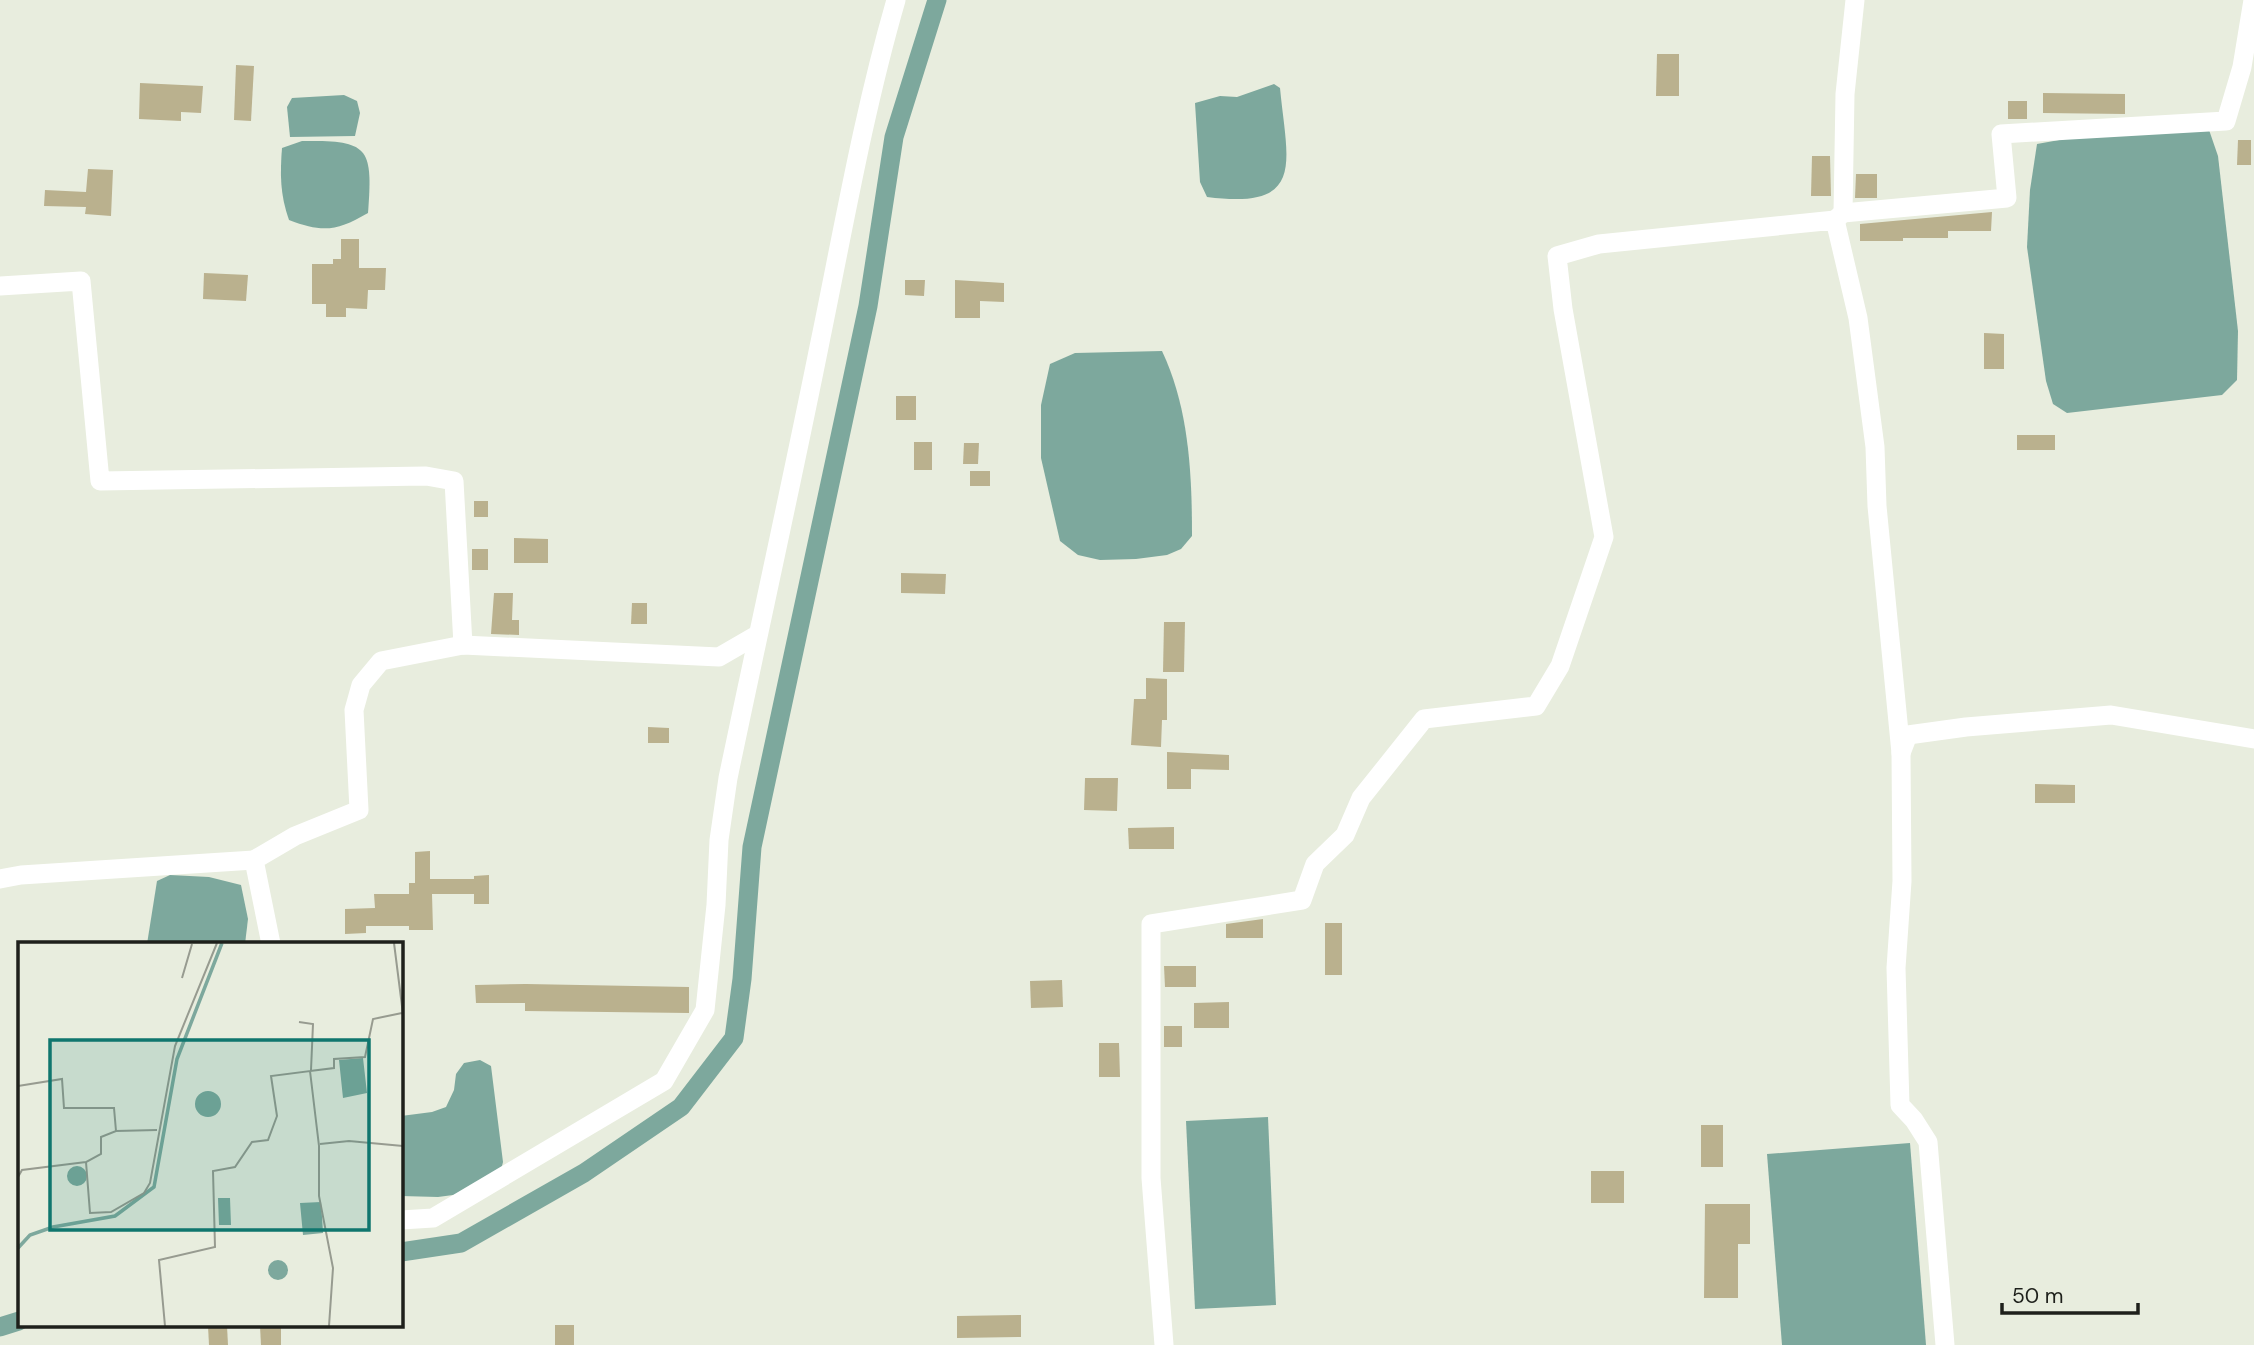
<svg xmlns="http://www.w3.org/2000/svg" width="2254" height="1345" font-family="'DM Sans',sans-serif">
	<rect width="100%" height="100%" fill="#e8edde"/>
	<g fill="#7da89d">
		<path d="M1274,84L1280,88C1287,162 1307,210 1207,197L1200,182L1195,103L1220,96L1237,97Z"/>
		<path d="M344,95L357,101L360,113L355,136L290,137L287,107L292,98Z"/>
		<path d="M2208,127L2218,156L2238,331L2237,380L2222,395L2067,413L2053,404L2046,381L2027,247L2030,190L2037,144L2076,137Z"/>
		<path d="M302,141C369,140 373,147 368,213C337,231 323,233 289,220C280,195 280,174 282,148Z"/>
		<path d="M1162,351C1189,408 1192,474 1192,536L1181,549L1167,555L1136,559L1100,560L1078,555L1060,541L1041,458V405L1050,364L1075,353Z"/>
		<path d="M170,875L209,877L241,885L248,919L245,944H147L157,881Z"/>
		<path d="M480,1060L491,1066L503,1162L501,1170L468,1193L438,1197L401,1196V1116L432,1112L446,1107L454,1090L456,1074L464,1063Z"/>
		<path d="M1268,1117L1276,1305L1195,1309L1186,1121Z"/>
		<path d="M1910,1143L1926,1345H1782L1767,1154Z"/>
	</g>
	<g fill="none" stroke-linecap="round" stroke-linejoin="round">
		<g stroke="#7da89d" stroke-width="19">
			<path d="M401,1252L461,1243L584,1173L681,1107L734,1038L742,979L752,847L868,306L894,137L937,0"/>
			<path d="M0,1327L19,1321"/>
		</g>
	</g>
	<g fill="#bab18e">
		<path d="M1657,54H1679V96H1656Z"/>
		<path d="M236,65L254,66L251,121L234,120Z"/>
		<path d="M140,83L203,86L201,113L181,112V121L139,119Z"/>
		<path d="M2043,93L2125,94V114L2043,113Z"/>
		<rect x="2008" y="101" width="19" height="18"/>
		<path d="M2238,140H2251V165H2237Z"/>
		<path d="M1812,156H1830L1831,196H1811Z"/>
		<path d="M88,169L113,170L111,216L85,214L86,207L44,206L45,190L86,192Z"/>
		<path d="M1856,174H1877V198H1855Z"/>
		<path d="M1992,212L1991,231H1948V238H1903V241H1860V224Z"/>
		<path d="M341,239H359V268H386L385,290H368L367,309L346,308V317H326V304H312V264H333V259H341Z"/>
		<path d="M204,273L248,275L246,301L203,299Z"/>
		<path d="M905,280H925L924,296L905,295Z"/>
		<path d="M955,280L1004,283V302L980,301V318H955Z"/>
		<path d="M1984,333L2004,334V369H1984Z"/>
		<rect x="896" y="396" width="20" height="24"/>
		<rect x="2017" y="435" width="38" height="15"/>
		<rect x="914" y="442" width="18" height="28"/>
		<path d="M964,443H979L978,464H963Z"/>
		<rect x="970" y="471" width="20" height="15"/>
		<rect x="474" y="501" width="14" height="16"/>
		<path d="M514,538L548,539V563H514Z"/>
		<rect x="472" y="549" width="16" height="21"/>
		<path d="M901,573L946,574L945,594L901,593Z"/>
		<path d="M494,593H513L512,620H519V635L491,634Z"/>
		<path d="M632,603H647V624H631Z"/>
		<path d="M1164,622H1185L1184,672H1163Z"/>
		<path d="M1146,678L1167,679V720H1162L1161,747L1131,745L1134,699H1146Z"/>
		<path d="M648,727L669,728V743H648Z"/>
		<path d="M1167,752L1229,755V770L1191,769V789H1167Z"/>
		<path d="M1085,778H1118L1117,811L1084,810Z"/>
		<path d="M2035,784L2075,785V803H2035Z"/>
		<path d="M1174,827V849H1129L1128,828Z"/>
		<path d="M430,851V879H474V876L489,875V904H474V894H432L433,930H409V926H366V933L345,934V909L375,908L374,894H409V883H415V852Z"/>
		<path d="M1263,919V938H1226V924Z"/>
		<rect x="1325" y="923" width="17" height="52"/>
		<path d="M1164,966H1196V987H1165Z"/>
		<path d="M1062,980L1063,1007L1031,1008L1030,981Z"/>
		<path d="M526,984L689,987V1013L525,1011V1003H476L475,985Z"/>
		<path d="M1229,1002V1028H1194V1003Z"/>
		<rect x="1164" y="1026" width="18" height="21"/>
		<path d="M1099,1043H1119L1120,1077H1099Z"/>
		<rect x="1701" y="1125" width="22" height="42"/>
		<rect x="1591" y="1171" width="33" height="32"/>
		<path d="M1705,1204H1750V1244H1738V1298H1704Z"/>
		<path d="M1021,1315V1337L957,1338V1316Z"/>
		<rect x="555" y="1325" width="19" height="20"/>
		<path d="M208,1326H227L228,1345H209Z"/>
		<path d="M260,1326H281V1345H261Z"/>
	</g>
	<g fill="none" stroke-linecap="round" stroke-linejoin="round">
		<g stroke="#fff" stroke-width="19">
			<path d="M1843,213L1845,94L1855,0"/>
			<path d="M1835,220L1843,213L2007,198L2001,134L2226,121L2242,67L2253,0"/>
			<path d="M0,286L81,281L100,481L426,476L454,481L463,645"/>
			<path d="M1901,753L1908,735L1966,727L2111,715L2254,739"/>
			<path d="M0,879L21,875L254,860"/>
			<path d="M271,944L254,860L295,836L359,810L354,710L361,685L381,661L463,645L719,657L757,635"/>
			<path d="M401,1220L433,1218L664,1081L705,1010L716,905L719,840L728,778C758,634 790,491 819,347C843,231 863,114 896,0"/>
			<path d="M1164,1345L1151,1178V924L1302,900L1315,864L1345,835L1361,798L1424,719L1536,706L1560,666L1604,537L1563,309L1557,256L1599,244L1835,220L1858,318L1875,447L1877,506L1901,753L1902,881L1896,968L1900,1105L1914,1120L1928,1142L1945,1345"/>
		</g>
	</g>
	<g transform="translate(18 942)">
		<rect width="385" height="385" fill="#e8edde"/>
		<path d="M345,116L349,151L325,156L321,118ZM177 162a13 13 0 1 1 26 0a13 13 0 1 1-26 0ZM49 234a10 10 0 1 1 20 0a10 10 0 1 1-20 0ZM200,256H212L213,283H201ZM303,260L305,291L285,293L282,261ZM250 328a10 10 0 1 1 20 0a10 10 0 1 1-20 0Z" fill="#7da89d"/>
		<path fill="none" stroke="#7da89d" stroke-width="3.5" d="M0,306L12,293L35,285L97,274L136,245L159,117L204,1"/>
		<path fill="none" stroke="#979b90" stroke-width="2" d="M376,1L385,72M164,36L174,2M281,80L295,82L293,128M292,129L316,126V117L347,115L355,77L384,71M0,144L44,137L46,166H96L98,189M139,188L98,189L83,195V212L68,220L72,271L93,270L126,251L132,241L157,104L199,1M302,202L331,199L385,204M0,235L4,228L68,220M147,384L141,318L197,305L195,229L217,225L234,200L250,198L259,174L253,134L292,129L301,204V254L315,326L311,384"/>
		<path fill="#0f766e" fill-opacity="0.15" stroke="#0f766e" stroke-width="3.5" d="M32,98H351V288H32Z"/>
		<rect width="385" height="385" fill="none" stroke="#1e201b" stroke-width="3.5"/>
	</g>
	<path d="M2002 1303v10h136v-10" fill="none" stroke="#1e201b" stroke-width="3.5"/>
	<text x="2012" y="1303" font-size="21" fill="#1e201b" stroke="#e8edde" stroke-width="5" paint-order="stroke">50 m</text>
</svg>
